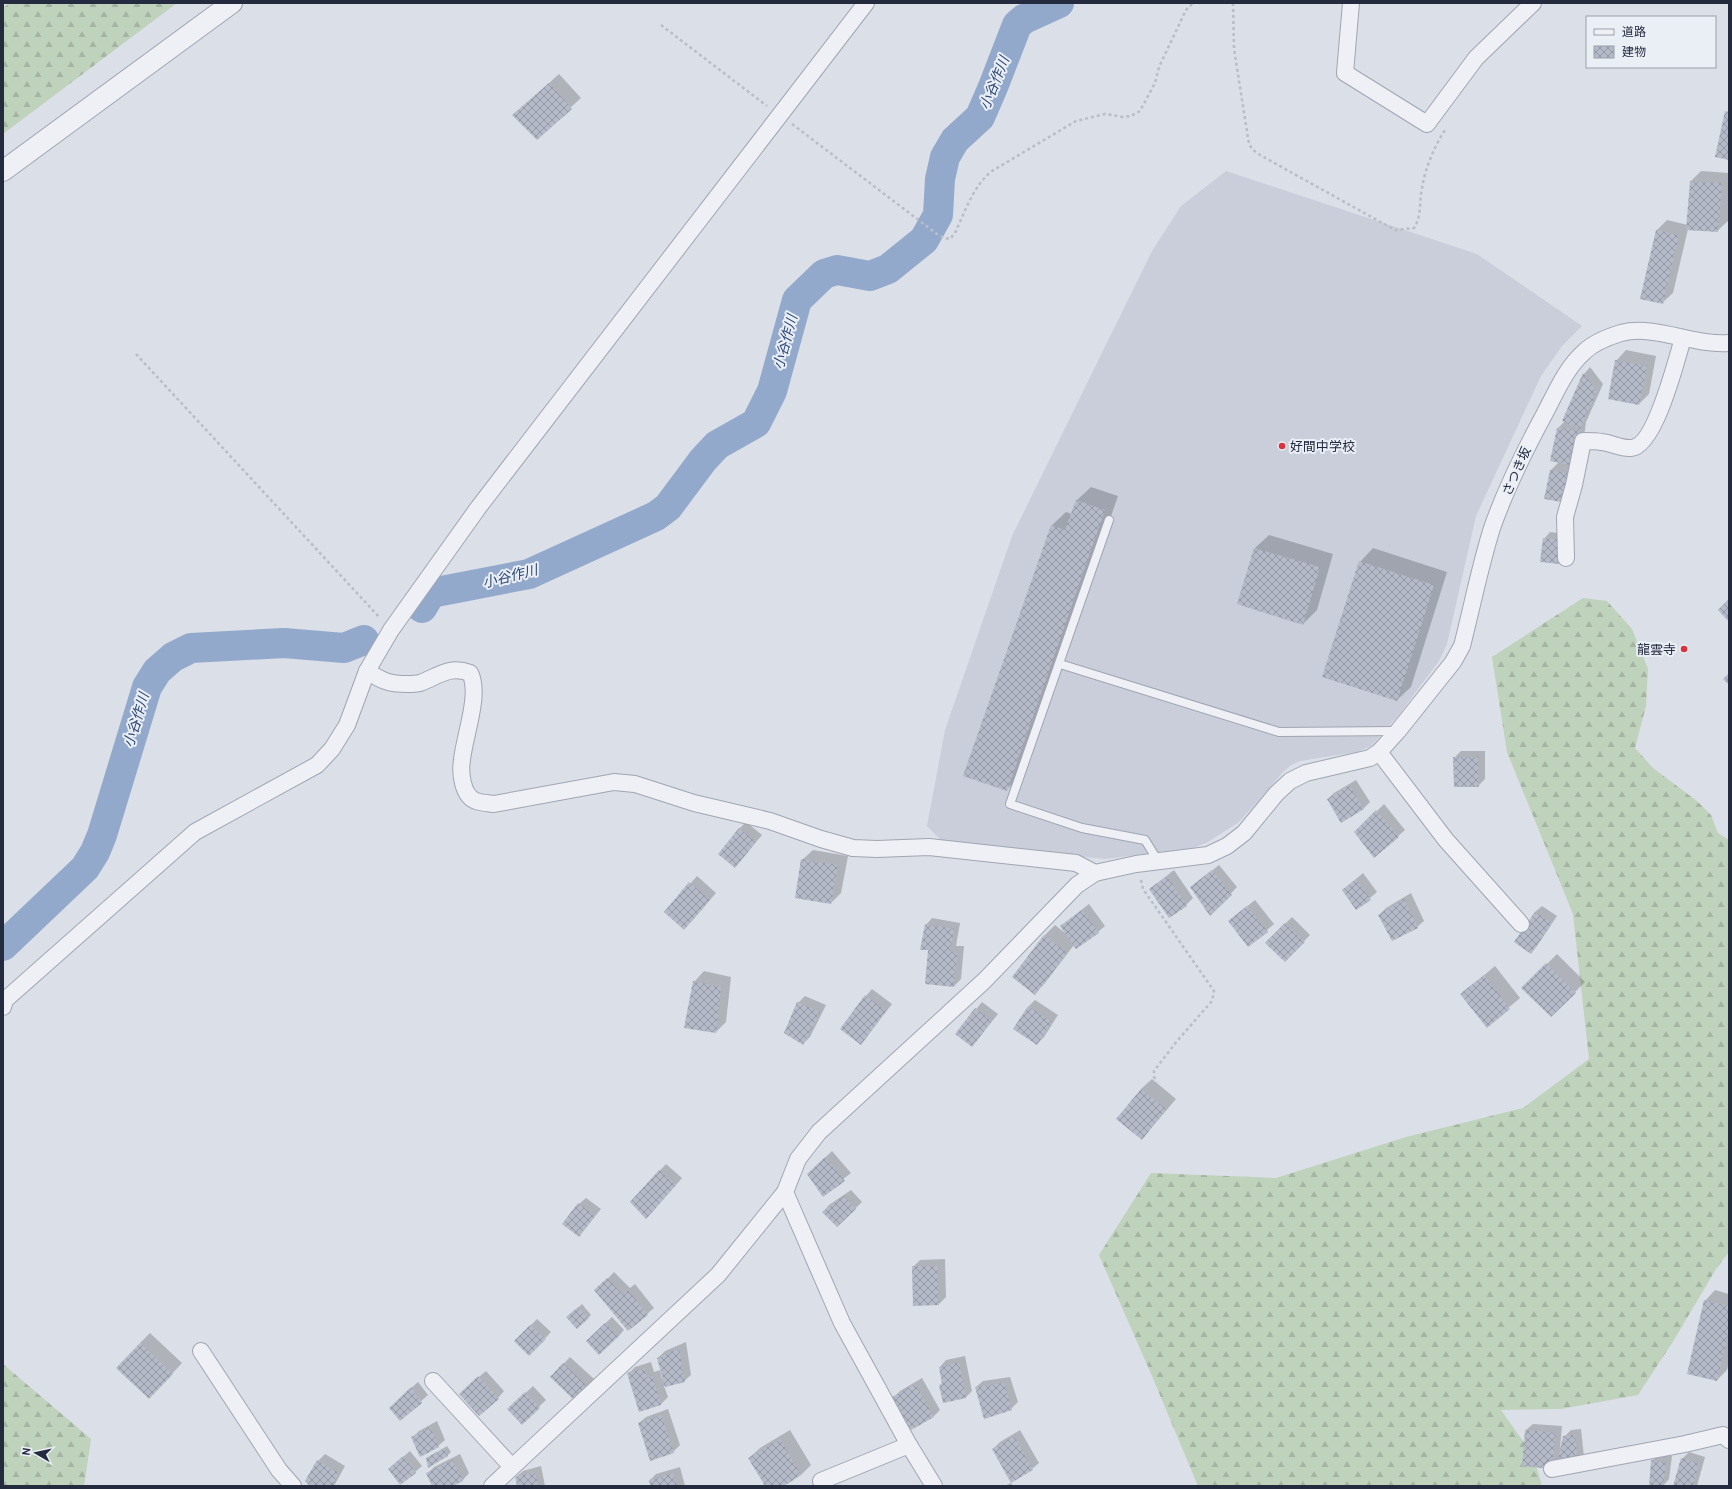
<svg xmlns="http://www.w3.org/2000/svg" width="1732" height="1489" font-family="'PT Sans','Noto Sans JP',sans-serif">
	<defs>
		<pattern id="forest-firs" width="22" height="20" patternUnits="userSpaceOnUse"><rect width="22" height="20" fill="#bfd2bb"/><path d="M5 1l3.5 6h-7zM16 11l3.5 6h-7z" fill="#a4b4a2"/></pattern>
		<pattern id="building-cross-hatch" width="8" height="8" patternUnits="userSpaceOnUse"><rect width="8" height="8" fill="#b5bac8"/><path d="M0 0l8 8M0 8l8-8" fill="none" stroke="#9397a4"/></pattern>
	</defs>
	<rect width="100%" height="100%" fill="#dbdfe7"/>
	<path fill="#c9ceda" d="M1226,171L1477,254L1582,326L1562,346L1541,376L1476,516L1447,644L1439,661L1398,716L1371,746L1357,752L1300,761L1291,765L1283,772L1259,800L1239,822L1208,842L1193,848L1105,859L943,842L927,826L945,730L1012,536L1152,251L1181,206Z"/>
	<g fill="url(#forest-firs)">
		<path d="M9,3H177L3,134V8Z"/>
		<path d="M1583,598L1607,601L1632,629L1648,669L1646,706L1635,748L1653,768L1697,801L1711,815L1718,833L1729,840V1252L1716,1269L1674,1340L1638,1395L1561,1409L1501,1410L1533,1455L1542,1486H1198L1152,1376L1099,1255L1151,1173L1276,1178L1406,1137L1523,1108L1589,1059L1573,914L1507,752L1492,657Z"/>
		<path d="M3,1364L91,1439L84,1486H3Z"/>
	</g>
	<g fill="#0003">
		<path d="M559,74L581,98L537,138L514,115Z"/>
		<path d="M1701,171L1729,173L1728,221L1717,231L1688,229L1673,293L1662,303L1657,230L1667,220L1688,225L1691,181Z"/>
		<path d="M1626,350L1656,356L1649,394L1639,404L1616,361Z"/>
		<path d="M1590,367L1603,384L1586,422L1581,459L1578,467L1546,498L1551,470L1559,462L1557,429L1565,421L1563,420L1584,374Z"/>
		<path d="M1091,487L1118,496L1020,777L1006,790L964,776L1052,525L1066,512L1072,514L1077,500Z"/>
		<path d="M1550,532L1567,534L1565,556L1544,539Z"/>
		<path d="M1269,535L1333,554L1317,610L1303,624L1255,548Z"/>
		<path d="M1373,548L1447,572L1411,687L1397,700L1360,562Z"/>
		<path d="M1461,751H1485V779L1478,786L1454,758Z"/>
		<path d="M1356,780L1370,802L1363,809L1328,799L1334,793Z"/>
		<path d="M1384,804L1405,830L1374,857L1356,832Z"/>
		<path d="M746,822L762,835L735,867L739,829Z"/>
		<path d="M813,850L848,856L841,893L831,903L802,860Z"/>
		<path d="M1219,865L1237,887L1211,915L1191,887Z"/>
		<path d="M1174,870L1193,898L1186,905L1150,889Z"/>
		<path d="M1363,873L1377,892L1357,909L1343,890Z"/>
		<path d="M697,876L716,893L691,922L665,912Z"/>
		<path d="M1411,893L1424,921L1417,927L1379,915L1386,908Z"/>
		<path d="M1255,900L1274,924L1248,946L1229,921Z"/>
		<path d="M1089,904L1105,926L1098,932L1074,945L1045,983L1035,993L1013,977L1045,935L1055,925L1065,933L1061,926Z"/>
		<path d="M1542,906L1557,916L1537,946L1531,953L1535,912Z"/>
		<path d="M1292,917L1310,935L1285,961L1266,943Z"/>
		<path d="M932,918L960,923L956,946H964L961,979L954,986L929,949L926,925Z"/>
		<path d="M1557,954L1585,982L1551,1016L1523,988Z"/>
		<path d="M1495,966L1520,998L1487,1026L1462,994Z"/>
		<path d="M704,971L731,977L726,1022L716,1032L694,982Z"/>
		<path d="M872,989L892,1004L861,1044L866,996Z"/>
		<path d="M805,996L826,1005L810,1037L803,1044L798,1003Z"/>
		<path d="M1035,1000L1058,1015L1044,1037L1037,1044L1028,1007Z"/>
		<path d="M982,1002L998,1014L972,1046L956,1034Z"/>
		<path d="M1152,1079L1176,1099L1142,1139L1141,1089Z"/>
		<path d="M832,1151L851,1173L823,1195L808,1174Z"/>
		<path d="M666,1164L682,1178L653,1211L631,1202Z"/>
		<path d="M851,1190L862,1202L837,1226L823,1212L829,1205Z"/>
		<path d="M586,1198L601,1209L579,1236V1204Z"/>
		<path d="M945,1259L946,1297L939,1304L913,1267L920,1260Z"/>
		<path d="M614,1272L630,1288L635,1284L654,1308L647,1314L596,1291Z"/>
		<path d="M1715,1290L1729,1294V1362L1727,1370L1717,1380L1705,1301Z"/>
		<path d="M582,1304L591,1315L577,1328L568,1317Z"/>
		<path d="M612,1317L624,1330L618,1337L587,1341Z"/>
		<path d="M537,1319L551,1332L529,1355L515,1341Z"/>
		<path d="M150,1333L182,1363L160,1387L140,1343Z"/>
		<path d="M686,1342L691,1375L684,1381L664,1386L668,1397L661,1404L639,1410L628,1374L635,1367L651,1362L654,1372L660,1370L662,1379L664,1378L658,1358L665,1351Z"/>
		<path d="M965,1356L972,1391L966,1397L940,1385L943,1382L940,1367L946,1360Z"/>
		<path d="M570,1357L594,1379L581,1393L551,1377Z"/>
		<path d="M486,1371L504,1391L498,1398L467,1387Z"/>
		<path d="M1010,1377L1018,1402L1011,1409L976,1387L983,1381Z"/>
		<path d="M922,1378L940,1410L933,1417L894,1397L900,1391Z"/>
		<path d="M418,1382L428,1395L400,1420L397,1401Z"/>
		<path d="M533,1386L546,1400L522,1423L515,1403Z"/>
		<path d="M668,1409L680,1445L673,1452L639,1423L646,1417Z"/>
		<path d="M437,1421L445,1440L438,1446L412,1438L419,1431Z"/>
		<path d="M1533,1424L1562,1426L1560,1449L1561,1450L1564,1437L1571,1430L1581,1429L1584,1457L1559,1458L1558,1461L1552,1468L1526,1430Z"/>
		<path d="M790,1430L811,1465L801,1475L782,1486H766L749,1458L760,1448Z"/>
		<path d="M1020,1430L1039,1463L1032,1469L993,1449L1000,1442Z"/>
		<path d="M447,1446L451,1452L448,1455L427,1459Z"/>
		<path d="M410,1451L422,1466L415,1472L389,1469Z"/>
		<path d="M1689,1452L1705,1457L1697,1486H1674L1682,1459Z"/>
		<path d="M325,1454L345,1466L334,1486H311L318,1461Z"/>
		<path d="M460,1454L469,1473L463,1480L450,1486H433L427,1474L434,1467Z"/>
		<path d="M1659,1454L1672,1456L1669,1479L1663,1486L1652,1461Z"/>
		<path d="M541,1466L545,1486H518L516,1477L523,1471Z"/>
		<path d="M680,1467L685,1486H651L650,1480L656,1474Z"/>
		<path d="M1011,1483L1013,1486H1005Z"/>
	</g>
	<g fill="none" stroke-linecap="round" stroke-linejoin="round">
		<g stroke="#92a9cc" stroke-width="30">
			<path d="M422,608L431,593L529,574L656,516L668,507L703,460L717,445L756,423L772,391L797,300L824,274L837,270L870,276L888,269L924,240L938,215L940,179L945,157L955,140L980,117L993,87L1017,25L1024,19L1059,3"/>
			<path d="M3,946L85,868L95,852L102,835L147,687L157,671L173,657L191,648L284,643L344,648L364,640"/>
		</g>
	</g>
	<g fill="url(#building-cross-hatch)">
		<path d="M549,83L572,109L537,140L512,115Z"/>
		<path d="M1725,111L1729,112V160L1715,157Z"/>
		<path d="M1690,181L1722,183L1718,232L1686,230Z"/>
		<path d="M1656,230L1679,235L1663,304L1640,299Z"/>
		<path d="M1615,360L1647,366L1639,405L1608,399Z"/>
		<path d="M1583,373L1597,391L1580,429L1575,466L1550,461L1557,428L1580,429L1562,421Z"/>
		<path d="M1550,470L1572,474L1567,503L1544,499Z"/>
		<path d="M1076,500L1105,510L1007,791L963,776L1051,525L1065,530Z"/>
		<path d="M1543,538L1561,540L1559,564L1540,562Z"/>
		<path d="M1254,548L1320,567L1303,625L1237,604Z"/>
		<path d="M1359,561L1434,585L1397,701L1322,677Z"/>
		<path d="M1729,599V622L1718,610Z"/>
		<path d="M1729,673V685L1723,679Z"/>
		<path d="M1453,757H1478L1479,787H1454Z"/>
		<path d="M1349,785L1364,809L1341,823L1327,799Z"/>
		<path d="M1376,810L1399,837L1374,858L1354,832Z"/>
		<path d="M739,828L756,842L735,868L718,854Z"/>
		<path d="M801,859L838,865L831,904L795,898Z"/>
		<path d="M1212,870L1232,895L1210,916L1190,887Z"/>
		<path d="M1167,876L1187,906L1169,918L1149,889Z"/>
		<path d="M1356,879L1371,900L1356,910L1342,890Z"/>
		<path d="M689,882L710,900L684,930L664,912Z"/>
		<path d="M1404,899L1418,928L1392,941L1378,915Z"/>
		<path d="M1247,906L1268,932L1248,947L1228,921Z"/>
		<path d="M1082,910L1099,933L1076,949L1060,926Z"/>
		<path d="M1535,912L1552,923L1531,954L1514,942Z"/>
		<path d="M1285,923L1305,942L1285,962L1265,943Z"/>
		<path d="M925,924L954,929L950,952L957,953L954,987L925,984L928,950H920Z"/>
		<path d="M1044,935L1067,953L1035,995L1012,977Z"/>
		<path d="M1546,963L1576,993L1551,1017L1521,988Z"/>
		<path d="M1484,975L1510,1009L1487,1028L1460,994Z"/>
		<path d="M693,981L721,987L716,1033L684,1028Z"/>
		<path d="M865,995L886,1011L861,1045L840,1029Z"/>
		<path d="M797,1002L820,1012L803,1045L784,1033Z"/>
		<path d="M1028,1006L1052,1022L1037,1045L1013,1029Z"/>
		<path d="M975,1008L992,1021L972,1047L955,1034Z"/>
		<path d="M1141,1089L1166,1109L1142,1140L1116,1119Z"/>
		<path d="M825,1157L845,1181L823,1197L807,1174Z"/>
		<path d="M659,1170L676,1185L646,1219L630,1202Z"/>
		<path d="M844,1196L856,1209L837,1227L822,1212Z"/>
		<path d="M578,1203L595,1216L579,1237L562,1224Z"/>
		<path d="M912,1266H938L939,1305L913,1306Z"/>
		<path d="M607,1278L622,1294L617,1298L628,1290L648,1315L628,1331L594,1290Z"/>
		<path d="M1704,1300L1729,1306V1329L1717,1381L1687,1374Z"/>
		<path d="M578,1307L589,1318L577,1329L566,1317Z"/>
		<path d="M605,1323L618,1337L599,1355L586,1341Z"/>
		<path d="M530,1325L546,1339L529,1356L514,1341Z"/>
		<path d="M140,1343L173,1374L149,1399L116,1368Z"/>
		<path d="M679,1348L685,1382L665,1387L657,1358Z"/>
		<path d="M959,1362L966,1398L943,1403L939,1385L942,1384L939,1367Z"/>
		<path d="M563,1363L588,1387L575,1401L550,1377Z"/>
		<path d="M644,1368L647,1378L653,1376L661,1405L639,1412L627,1373Z"/>
		<path d="M478,1376L499,1399L479,1416L459,1394Z"/>
		<path d="M1004,1383L1012,1410L984,1419L975,1387Z"/>
		<path d="M915,1384L934,1417L911,1430L892,1397Z"/>
		<path d="M411,1387L422,1403L400,1421L389,1408Z"/>
		<path d="M525,1392L540,1408L522,1425L507,1409Z"/>
		<path d="M661,1415L674,1453L650,1461L638,1423Z"/>
		<path d="M430,1427L439,1447L420,1457L411,1437Z"/>
		<path d="M1525,1430L1556,1433L1552,1469L1522,1466Z"/>
		<path d="M1575,1435L1578,1464L1558,1459L1563,1436Z"/>
		<path d="M1014,1436L1033,1470L1011,1483L992,1449Z"/>
		<path d="M780,1439L801,1475L784,1486H765L748,1458Z"/>
		<path d="M444,1448L448,1456L428,1468L426,1458Z"/>
		<path d="M403,1456L416,1473L400,1485L388,1469Z"/>
		<path d="M1681,1458L1699,1463L1693,1486H1673Z"/>
		<path d="M317,1460L339,1473L332,1486H310L305,1481Z"/>
		<path d="M453,1460L463,1481L453,1486H432L426,1473Z"/>
		<path d="M1651,1460L1666,1462L1663,1486H1649Z"/>
		<path d="M535,1472L538,1486H517L515,1477Z"/>
		<path d="M673,1473L677,1486H650L649,1480Z"/>
	</g>
	<g fill="none" stroke-linecap="round" stroke-linejoin="round">
		<g stroke="#a0a5b1" stroke-width="10">
			<g id="service">
				<path d="M1109,520L1010,804L1082,828L1145,840L1158,861"/>
				<path d="M1060,664L1279,732L1397,731"/>
			</g>
		</g>
		<g stroke="#a0a5b1" stroke-width="18">
			<g id="minor">
				<path d="M1351,3L1345,73L1427,124L1476,58L1533,3"/>
				<path d="M1566,558L1565,517L1574,485L1583,441C1589,441 1596,441 1602,442C1611,443 1622,449 1631,448C1655,447 1677,358 1683,338"/>
				<path d="M367,671C382,681 389,684 407,684C411,684 416,684 420,683C439,676 449,665 470,673C481,694 464,737 462,760C460,772 462,796 476,801C481,803 488,803 494,804L614,782L635,784L694,803L770,821L821,839L853,848L877,849L929,847L1076,863L1095,873"/>
				<path d="M1379,752L1446,840L1521,924"/>
				<path d="M3,1007L5,1000L195,832L317,765L332,749L347,725L367,671L391,630L478,508L866,3"/>
				<path d="M785,1192L842,1323L909,1445L934,1486"/>
				<path d="M201,1351L279,1470L293,1486"/>
				<path d="M433,1381L512,1467"/>
				<path d="M1552,1469L1685,1444L1723,1435L1729,1440"/>
				<path d="M821,1481L909,1445"/>
				<path d="M492,1486L718,1275L785,1192L798,1159L819,1132L984,981L1077,885L1095,873L1136,864L1208,855L1227,846L1244,833L1276,794L1290,781L1306,773L1370,758L1379,752L1398,731L1453,662L1462,646C1472,607 1480,566 1492,528C1506,488 1525,450 1545,413C1556,392 1566,368 1584,352C1594,342 1608,337 1621,333C1654,324 1694,346 1729,343"/>
			</g>
		</g>
		<g stroke="#a0a5b1" stroke-width="22">
			<path id="tertiary" d="M3,171L232,3"/>
		</g>
		<g stroke="#b9bdc6" stroke-width="2.5" stroke-dasharray="3 3" stroke-linecap="butt">
			<path d="M1233,3L1234,49L1249,144L1253,150L1260,155L1395,230L1414,228C1422,216 1419,202 1422,188C1425,169 1434,147 1445,130"/>
			<path d="M661,25L767,106"/>
			<path d="M792,124L937,234L944,238L950,239L955,233C965,212 973,186 992,171L1076,121L1105,114L1123,117L1131,116L1140,111L1155,83L1159,67L1186,10L1193,3"/>
			<path d="M136,354L380,618"/>
			<path d="M1141,880L1143,889L1214,991L1212,1001L1177,1041L1154,1071V1077L1157,1082"/>
		</g>
		<use href="#service" stroke="#eef0f5" stroke-width="8"/>
		<use href="#minor" stroke="#eef0f5" stroke-width="16"/>
		<use href="#tertiary" stroke="#eef0f5" stroke-width="20"/>
	</g>
	<g fill="#dc313d" stroke="#eaeef5" stroke-width="1.5">
		<circle cx="1282" cy="446" r="4"/>
		<circle cx="1684" cy="649" r="4"/>
	</g>
	<g text-anchor="middle" stroke-width="4" stroke-linejoin="round" paint-order="stroke">
		<g font-size="13" fill="#242b3f" stroke="#eaeef5" text-anchor="start">
			<text x="1290" y="451">好間中学校</text>
			<text x="1676" y="654" text-anchor="end">龍雲寺</text>
		</g>
		<g font-size="13" fill="#242b3f" stroke="#eaeef5">
			<text transform="translate(1516 471) rotate(-66)" y="5">さつき坂</text>
		</g>
		<g font-size="14" font-style="italic" fill="#2a4676" stroke="#eaeef5">
			<text transform="translate(994 83) rotate(-68)" y="5">小谷作川</text>
			<text transform="translate(785 342) rotate(-75)" y="5">小谷作川</text>
			<text transform="translate(510 576) rotate(-14)" y="5">小谷作川</text>
			<text transform="translate(136 720) rotate(-73)" y="5">小谷作川</text>
		</g>
	</g>
	<rect width="1732" height="1489" fill="none" stroke="#242b3f" stroke-width="8"/>
	<rect x="1586" y="16" width="130" height="52" fill="#eaeef5" stroke="#9ba0ac"/>
	<rect x="1594" y="29" width="20" height="6" fill="#eef0f5" stroke="#9ba0ac"/>
	<text x="1622" y="36" font-size="12" fill="#242b3f">道路</text>
	<rect x="1594" y="46" width="20" height="12" fill="url(#building-cross-hatch)" stroke="#9ba0ac"/>
	<text x="1622" y="56" font-size="12" fill="#242b3f">建物</text>
	<g transform="translate(36 1453) rotate(279)" stroke="#eaeef5" stroke-width="3" paint-order="stroke">
	<path d="M0-3L7 15L0 10L-7 15Z" fill="#242b3f"/>
	<text y="-6" font-size="11" font-weight="bold" text-anchor="middle" fill="#242b3f">N</text>
	</g>
</svg>
